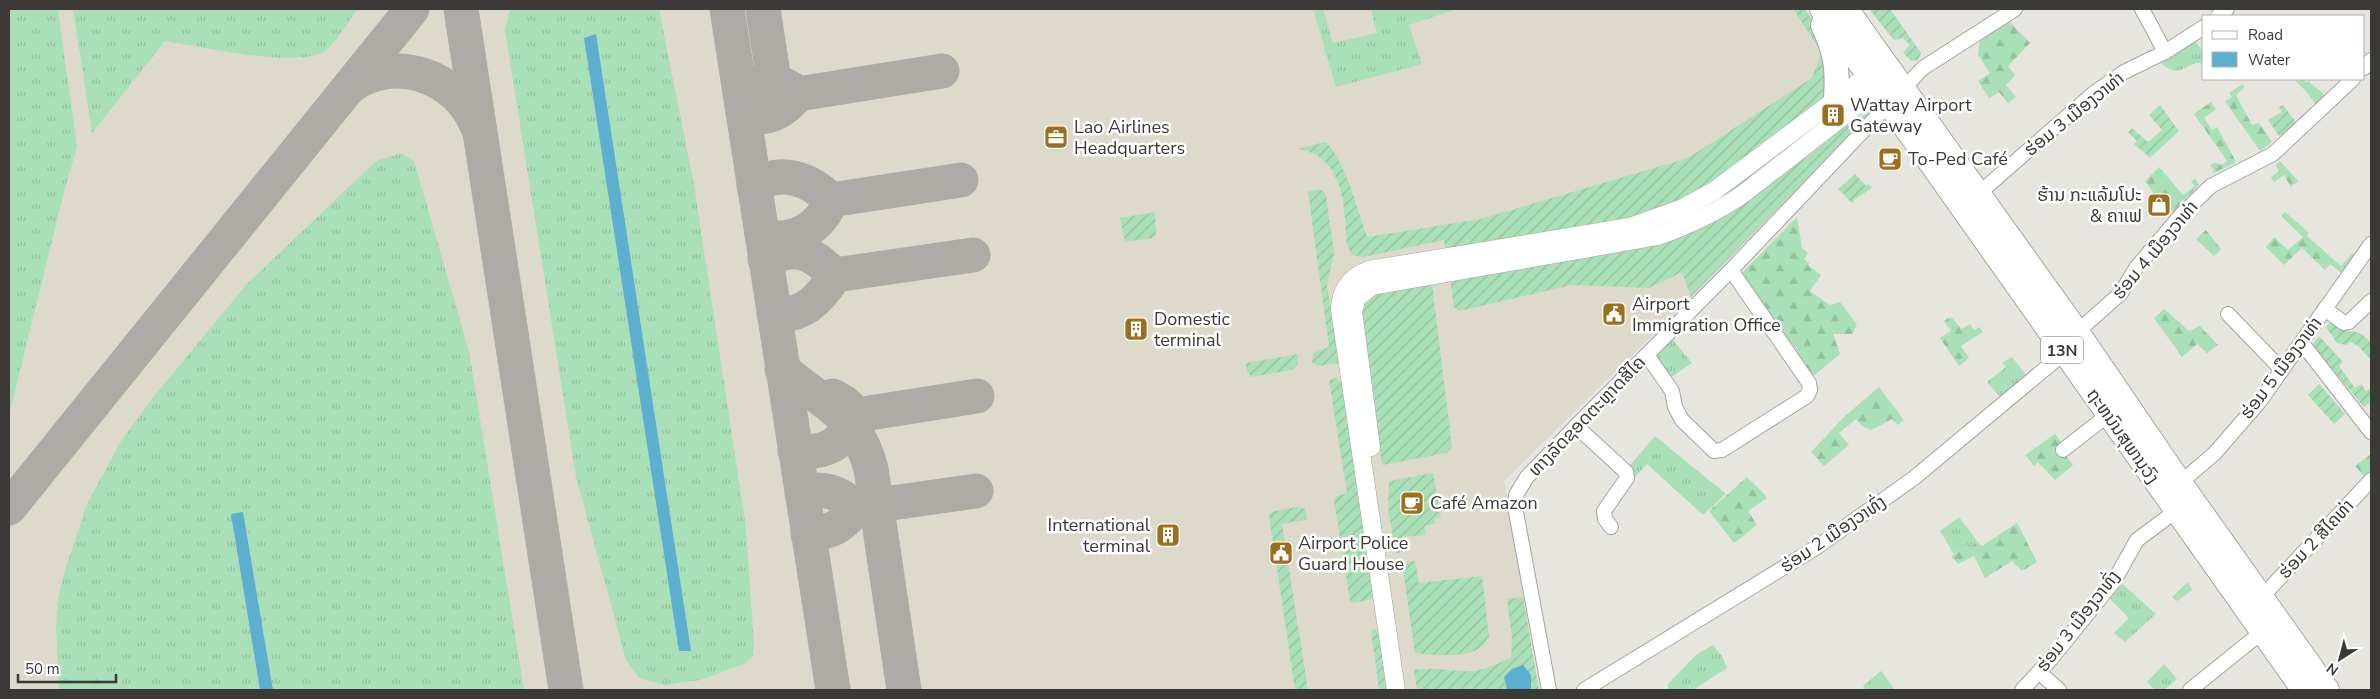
<svg xmlns="http://www.w3.org/2000/svg" width="2380" height="699" font-family="'Nunito Sans','Noto Sans Lao',sans-serif">
	<defs>
		<pattern id="grass-tufts" width="24" height="20" patternUnits="userSpaceOnUse" patternTransform="scale(1.25)"><rect width="24" height="20" fill="#a9e0b7"/><path d="M3 7l-1-3M5 7V3M7 7l1-3M15 17l-1-3M17 17v-4M19 17l1-3" fill="none" stroke="#92c19e"/></pattern>
		<pattern id="forest-firs" width="22" height="20" patternUnits="userSpaceOnUse" patternTransform="scale(1.25)"><rect width="22" height="20" fill="#a9e0b7"/><path d="M5 1l3.5 6h-7zM16 11l3.5 6h-7z" fill="#92c19e"/></pattern>
		<pattern id="garden-furrows" width="10" height="10" patternUnits="userSpaceOnUse" patternTransform="scale(1.25)"><rect width="10" height="10" fill="#a9e0b7"/><path d="M-1 1l2-2M0 10L10 0M9 11l2-2" fill="none" stroke="#92c19e"/></pattern>
	</defs>
	<rect width="100%" height="100%" fill="#e6e5de"/>
	<path fill="#dddacc" d="M9,9H1793L1819,48L1820,56L1813,78L1820,89L1849,126L1868,112L1872,116L1836,149L1658,330L1504,481L1539,690H9Z"/>
	<g fill="url(#grass-tufts)">
		<path d="M9,9H58L77,147L65,188L9,416Z"/>
		<path d="M73,9H358C350,18 334,46 325,51C298,69 198,46 165,41L92,133Z"/>
		<path d="M510,9H659L694,185L746,528L754,645L753,656L744,664L700,680L664,685L639,678L626,660L576,477L505,30Z"/>
		<path d="M1313,9H1323L1333,43L1377,33L1371,9H1457L1409,25L1422,64L1336,87Z"/>
		<path d="M2195,40L2204,54V64C2188,58 2182,82 2161,63Z"/>
		<path d="M401,153L414,161L469,351L524,690H59L56,626L58,599L65,570L87,504L121,441L150,401L246,285L376,161Z"/>
		<path d="M1672,339L1692,363L1663,383L1649,361Z"/>
		<path d="M2012,357L2027,376L2005,402L1987,382L2006,367L2002,363Z"/>
		<path d="M1655,436L1726,494L1703,515L1647,464L1635,477L1627,469Z"/>
		<path d="M1959,517L1978,542L1954,554L1940,531Z"/>
		<path d="M2118,580L2156,614L2125,642L2114,633L2129,618L2106,595Z"/>
		<path d="M1713,645L1722,656L1727,668L1693,690H1669L1667,685L1697,654Z"/>
		<path d="M2164,664L2177,679L2164,690H2155L2147,682Z"/>
		<path d="M1881,671L1895,690H1866L1863,686Z"/>
	</g>
	<g fill="url(#forest-firs)">
		<path d="M2010,22L2030,43L2008,66L2015,75L2006,85L2016,97L2008,103L1999,92L1989,98L1978,81L1990,73L1978,55L1980,40Z"/>
		<path d="M2298,79H2303L2306,83L2308,81L2324,94L2321,103L2316,105L2306,91L2295,81Z"/>
		<path d="M2243,84L2244,88L2236,95L2252,125L2259,123L2272,142L2260,151L2225,101L2232,97L2229,93Z"/>
		<path d="M2211,102L2216,109L2204,118L2212,130L2217,127L2235,160V163L2211,174L2214,170L2210,165L2215,163L2222,165L2227,161L2194,114Z"/>
		<path d="M2280,161L2298,181L2291,187L2284,175L2274,182L2271,177L2279,171L2276,165Z"/>
		<path d="M2159,167L2183,195L2195,186L2191,182L2195,178L2199,185L2173,212L2157,197L2145,181Z"/>
		<path d="M2285,212L2306,230L2309,233L2307,236L2341,266L2353,253L2356,256L2344,275L2330,264L2325,270L2302,248L2284,265L2266,247L2274,237L2288,250L2303,237L2281,216Z"/>
		<path d="M1797,217L1802,248L1808,253L1804,259L1809,263L1808,265L1821,275L1810,291L1830,305L1840,302L1857,325L1852,334H1833L1840,354L1812,377L1795,347L1772,322L1738,277Z"/>
		<path d="M2206,230L2221,249L2214,256L2196,239Z"/>
		<path d="M2164,309L2189,331L2200,326L2218,345L2207,353L2197,344L2182,357L2154,318Z"/>
		<path d="M1948,318H1952L1961,329L1970,324L1974,330L1979,327L1983,332L1961,346L1969,358L1959,366L1940,338L1951,331L1944,321Z"/>
		<path d="M1879,387L1904,420L1898,425L1892,419L1871,430L1862,426L1856,419L1839,433L1849,445L1824,466L1811,452L1845,416Z"/>
		<path d="M2055,434L2069,452L2065,455L2073,465L2055,480L2038,462L2034,466L2025,455Z"/>
		<path d="M2371,454V477L2368,480L2355,466Z"/>
		<path d="M1747,477L1765,495L1776,511L1767,498L1748,511L1757,525L1734,543L1709,511Z"/>
		<path d="M2017,523L2037,562L2022,571L2012,561L1985,578L1974,556L1958,564L1951,556L1978,542L1982,546Z"/>
		<path d="M2188,582L2192,590L2177,601L2172,597Z"/>
	</g>
	<g fill="url(#garden-furrows)">
		<path d="M1793,9H1805L1818,28L1827,58L1826,96L1849,126L1868,112L1872,116L1836,149L1691,297L1682,272L1649,288L1572,285L1459,311L1454,307L1444,240L1363,257L1352,255L1347,245C1344,206 1345,157 1298,149L1325,142C1343,154 1359,214 1367,237L1481,219L1688,158L1812,78L1820,56L1819,48Z"/>
		<path d="M1869,9H1890L1921,53L1918,60L1911,61L1903,52L1910,45L1903,38L1894,40Z"/>
		<path d="M2160,105L2179,131L2150,158L2134,144L2137,141L2128,132L2132,128L2148,142L2162,130L2149,115Z"/>
		<path d="M2283,105L2298,125L2279,136L2268,120L2282,112L2279,107Z"/>
		<path d="M1855,174L1866,186L1868,184L1872,188L1854,200L1853,204L1838,189Z"/>
		<path d="M1318,189L1323,191L1326,196L1334,253L1327,286L1340,363L1318,366L1312,362L1313,353L1329,347L1309,199L1308,192Z"/>
		<path d="M1155,212L1156,235L1153,238L1125,242L1120,218Z"/>
		<path d="M1432,284L1452,447L1447,453L1382,465L1361,317L1364,306L1374,295Z"/>
		<path d="M2331,321L2344,330C2359,333 2358,330 2371,342V360L2358,346L2351,342L2346,345L2337,343L2326,327Z"/>
		<path d="M2319,336L2343,362L2339,366L2355,388L2361,384L2366,391L2371,388V402L2364,407L2312,345Z"/>
		<path d="M1298,354V364L1292,370L1252,377L1247,371L1246,363Z"/>
		<path d="M1336,378L1343,384L1376,598L1353,603L1350,601L1334,500L1336,496L1347,493L1329,380Z"/>
		<path d="M2319,384L2345,414L2334,424L2308,395Z"/>
		<path d="M1433,473L1441,517L1434,519L1435,524L1425,526L1426,535L1403,537L1405,552L1396,553L1388,508L1389,481Z"/>
		<path d="M1296,507L1305,509L1307,517L1305,520L1282,524L1308,690H1295L1269,515L1271,512Z"/>
		<path d="M1415,561L1419,583L1482,576L1489,636C1487,639 1485,644 1482,646C1468,659 1433,655 1415,653L1402,563Z"/>
		<path d="M1523,597L1539,690H1531V675L1504,677L1507,690H1417L1414,670C1431,667 1445,670 1462,671C1479,673 1496,665 1511,657L1512,638L1507,599Z"/>
		<path d="M1380,629L1389,690H1379L1371,630Z"/>
	</g>
	<g fill="#5dafd0">
		<path d="M596,34L691,651H679L584,38Z"/>
		<path d="M243,512L273,690H260L231,514Z"/>
		<path d="M1523,665L1531,675V690H1507L1504,677L1512,669Z"/>
	</g>
	<g fill="none" stroke-linecap="round" stroke-linejoin="round">
		<g stroke="#acaba6" stroke-width="35">
			<path d="M461,9L566,690"/>
			<path d="M727,9L833,690"/>
			<path d="M763,9L774,81"/>
			<path d="M351,86C394,54 458,76 477,126"/>
			<path d="M740,92C759,79 781,78 798,94L942,71"/>
			<path d="M743,113C765,123 784,112 798,94"/>
			<path d="M754,186C781,168 810,179 831,200L961,180"/>
			<path d="M762,235C792,245 821,228 831,200"/>
			<path d="M765,259C799,246 809,251 835,275L973,255"/>
			<path d="M774,313C802,319 821,298 835,275"/>
			<path d="M782,369C822,404 856,411 871,469L904,690"/>
			<path d="M833,396L845,403L857,415L977,396"/>
			<path d="M795,451C825,455 845,443 857,415"/>
			<path d="M802,493C824,486 840,492 856,508L976,491"/>
			<path d="M9,508L412,9"/>
			<path d="M808,534C831,533 843,526 856,508"/>
		</g>
		<g stroke="#a5a49e" stroke-width="16">
			<g id="minor">
				<path d="M2142,9L2165,52"/>
				<path d="M2218,16L2227,9"/>
				<path d="M2364,68L2371,60"/>
				<path d="M1977,195L2094,93L2124,72L2165,52L2204,27"/>
				<path d="M2325,309L2344,323L2349,322L2371,301"/>
				<path d="M2228,314L2282,370"/>
				<path d="M2077,332L2121,293L2136,268L2181,215L2211,186L2273,154L2353,79"/>
				<path d="M2302,343L2371,432"/>
				<path d="M1647,355L1672,391L1675,407L1682,420L1714,451L1722,450L1807,396L1810,390L1809,383L1731,270"/>
				<path d="M1576,426L1626,472L1627,478L1604,511L1605,519L1611,527"/>
				<path d="M2063,450L2108,415"/>
				<path d="M2180,483L2215,453L2260,401L2371,244"/>
				<path d="M2261,598L2371,480"/>
				<path d="M2039,672L2059,690"/>
				<path d="M1549,690L1516,512V495L1527,477L1576,426L1731,270L1923,68L2015,9"/>
				<path d="M1584,690L1817,547L1914,478L2064,353"/>
				<path d="M2022,690L2051,659L2114,581L2137,540L2176,511"/>
				<path d="M2190,690L2262,632"/>
			</g>
		</g>
		<g stroke="#a5a49e" stroke-width="19">
			<g id="tertiary">
				<path d="M1371,447L1353,311L1357,298L1372,286L1658,236C1689,225 1716,213 1743,194L1887,82"/>
				<path d="M1396,690L1340,310C1340,291 1351,276 1369,270L1630,227L1683,208L1714,191L1878,68"/>
			</g>
		</g>
		<g stroke="#a5a49e" stroke-width="26">
			<g id="trunk">
				<path d="M1822,9L2304,690"/>
				<path d="M1846,9L2077,332L2180,483L2327,690"/>
				<path d="M1823,25C1836,52 1838,69 1836,98"/>
			</g>
		</g>
		<use href="#minor" stroke="#fff" stroke-width="14"/>
		<use href="#tertiary" stroke="#fff" stroke-width="18"/>
		<use href="#trunk" stroke="#fff" stroke-width="24"/>
	</g>
	<defs>
		<g id="building-square" transform="scale(1.25)"><rect x="-9" y="-9" width="18" height="18" rx="4" fill="#9c6f1f" stroke="#fff"/><path d="M-4-6H4V6H1V3H-1V6H-4ZM-2.5-4.3h1.7v1.8h-1.7ZM.8-4.3h1.7v1.8H.8ZM-2.5-1h1.7V.8h-1.7ZM.8-1h1.7V.8H.8Z" fill="#fff"/></g>
		<g id="office-square" transform="scale(1.25)"><rect x="-9" y="-9" width="18" height="18" rx="4" fill="#9c6f1f" stroke="#fff"/><path d="M-6-3h4V-5.5h4V-3h4V5H-6ZM-1-4.5V-3h2v-1.5ZM-6 0V1H6V0Z" fill="#fff"/></g>
		<g id="cafe-square" transform="scale(1.25)"><rect x="-9" y="-9" width="18" height="18" rx="4" fill="#9c6f1f" stroke="#fff"/><path d="M-5.5-4.5H6V0H3Q3 3.5 0 3.5H-2.5Q-5.5 3.5-5.5 0ZM3-3.2v2h1.7v-2ZM-6 4.5H4V6H-6Z" fill="#fff"/></g>
		<g id="shop-square" transform="scale(1.25)"><rect x="-9" y="-9" width="18" height="18" rx="4" fill="#9c6f1f" stroke="#fff"/><path d="M-5-2.5h2.3a2.7 3.5 0 0 1 5.4 0H5L5.5 6h-11ZM-1.5-2.5h3a1.5 2.3 0 0 0-3 0Z" fill="#fff"/></g>
		<g id="civic-square" transform="scale(1.25)"><rect x="-9" y="-9" width="18" height="18" rx="4" fill="#9c6f1f" stroke="#fff"/><path d="M-.6-6.5H3V-4.5H.6V-3L4-1V1h2V6H-6V1h2V-1L-.6-3ZM-1.2 2.5V6h2.4V2.5Z" fill="#fff"/></g>
	</defs>
	<g fill-rule="evenodd">
		<use href="#building-square" x="1833" y="115"/>
		<use href="#office-square" x="1056" y="137"/>
		<use href="#cafe-square" x="1890" y="159"/>
		<use href="#shop-square" x="2159" y="205"/>
		<use href="#civic-square" x="1614" y="314"/>
		<use href="#building-square" x="1136" y="329"/>
		<use href="#cafe-square" x="1412" y="503"/>
		<use href="#building-square" x="1168" y="535"/>
		<use href="#civic-square" x="1281" y="553"/>
	</g>
	<g text-anchor="middle" stroke-width="5" stroke-linejoin="round" paint-order="stroke">
		<rect fill="#fff" stroke="#767573" stroke-width="1" x="2041" y="336.5" width="42" height="27" rx="4"/>
		<g font-size="16" font-weight="bold" fill="#3b3a37">
			<text x="2062" y="356">13N</text>
		</g>
		<g font-size="18" fill="#3b3a37" stroke="#fff" text-anchor="start">
			<text x="1850" y="111">Wattay Airport<tspan x="1850" dy="21">Gateway</tspan></text>
			<text x="1074" y="133">Lao Airlines<tspan x="1074" dy="21">Headquarters</tspan></text>
			<text x="1908" y="165">To-Ped Café</text>
			<text x="2142" y="201" text-anchor="end">ຮ້ານ ກະແລ້ມໂປະ<tspan x="2142" dy="21">&amp; ຄາເຟ</tspan></text>
			<text x="1632" y="310">Airport<tspan x="1632" dy="21">Immigration Office</tspan></text>
			<text x="1154" y="325">Domestic<tspan x="1154" dy="21">terminal</tspan></text>
			<text x="1430" y="509">Café Amazon</text>
			<text x="1150" y="531" text-anchor="end">International<tspan x="1150" dy="21">terminal</tspan></text>
			<text x="1298" y="549">Airport Police<tspan x="1298" dy="21">Guard House</tspan></text>
		</g>
		<g font-size="18" fill="#3b3a37" stroke="#fff">
			<text transform="translate(2074 114) rotate(-39)" y="6">ຮ່ອມ 3 ເມືອງວາທ່າ</text>
			<text transform="translate(2155 250) rotate(-50)" y="6">ຮ່ອມ 4 ເມືອງວາທ່າ</text>
			<text transform="translate(2281 368) rotate(-53)" y="6">ຮ່ອມ 5 ເມືອງວາທ່າ</text>
			<text transform="translate(1587 416) rotate(-46)" y="6">ທາງລັດຊອດຕະຫຼາດສີໄຄ</text>
			<text transform="translate(2123 436) rotate(55)" y="6">ຖະຫນົນສຸພານຸວົງ</text>
			<text transform="translate(1833 534) rotate(-34)" y="6">ຮ່ອມ 2 ເມືອງວາທົ່ງ</text>
			<text transform="translate(2316 539) rotate(-47)" y="6">ຮ່ອມ 2 ສີໄຄທ່າ</text>
			<text transform="translate(2078 621) rotate(-52)" y="6">ຮ່ອມ 3 ເມືອງວາທົ່ງ</text>
		</g>
	</g>
	<rect width="2380" height="699" fill="none" stroke="#3b3a37" stroke-width="20"/>
	<rect x="2202" y="15" width="162" height="65" fill="#ffffff" stroke="#b1b0af"/>
	<rect x="2212" y="31" width="25" height="8" fill="#ffffff" stroke="#b1b0af"/>
	<text x="2248" y="40" font-size="15" fill="#3b3a37">Road</text>
	<rect x="2212" y="52" width="25" height="15" fill="#5dafd0" stroke="#b1b0af"/>
	<text x="2248" y="65" font-size="15" fill="#3b3a37">Water</text>
	<g transform="translate(2340 659) rotate(216)" stroke="#ffffff" stroke-width="4" paint-order="stroke">
	<path d="M0-4L9 19L0 12L-9 19Z" fill="#3b3a37"/>
	<text y="-8" font-size="14" font-weight="bold" text-anchor="middle" fill="#3b3a37">N</text>
	</g>
	<path d="M18 674v8h98v-8" fill="none" stroke="#3b3a37" stroke-width="2.5"/>
	<text x="25" y="674" font-size="15" fill="#3b3a37" stroke="#ffffff" stroke-width="4" paint-order="stroke">50 m</text>
</svg>
